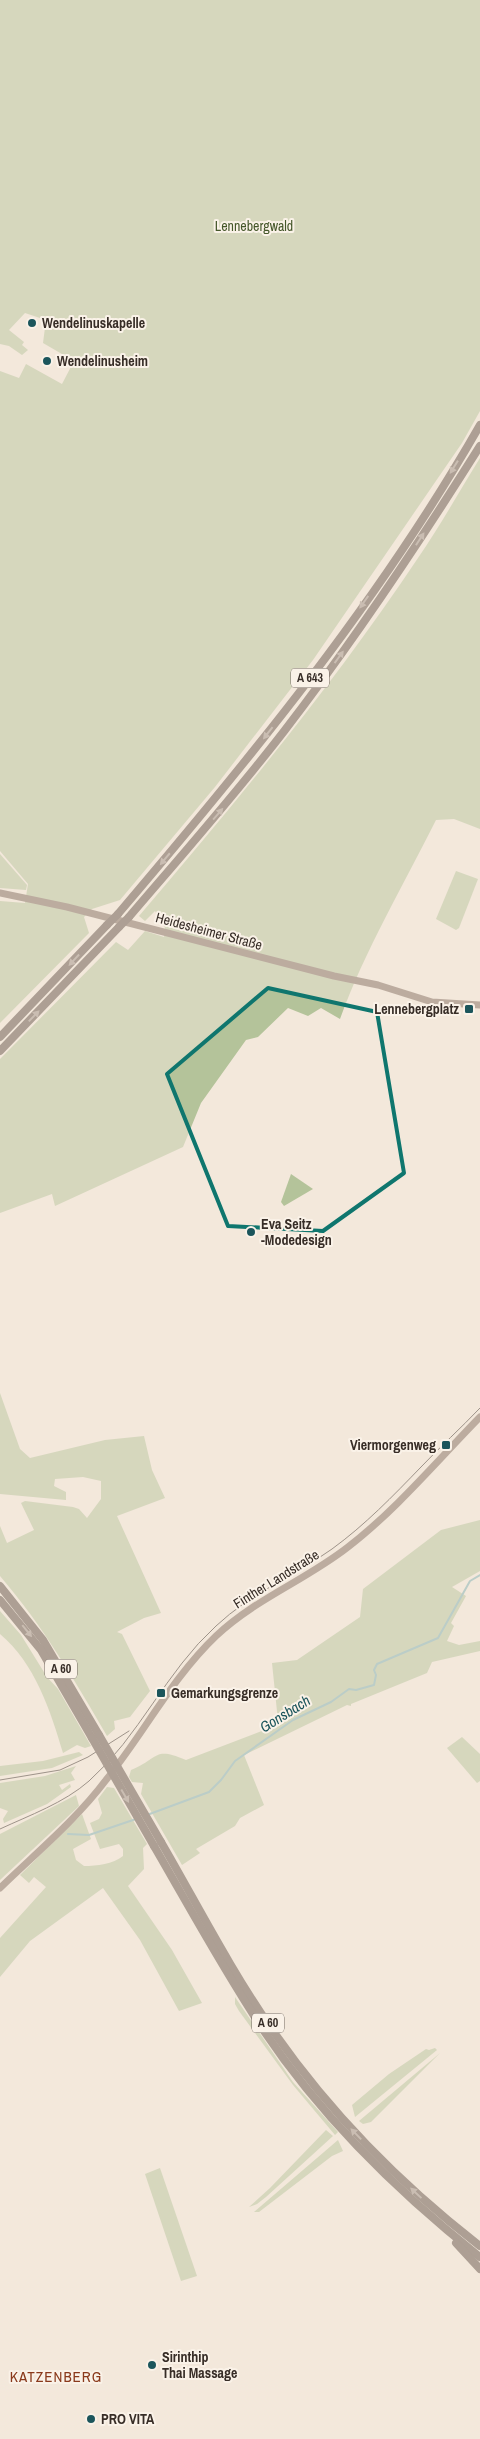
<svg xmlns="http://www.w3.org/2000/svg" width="480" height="2439" font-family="'Archivo Narrow',sans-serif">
	<rect width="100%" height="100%" fill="#f3e8db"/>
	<g fill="#b4c39a">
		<path d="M0,0H480V411L462,443L313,660L215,787L120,900L92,909L84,917L89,933L0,1023V901L25,903L28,884L0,851V371L19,378L26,364L62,384L74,361L43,343L46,320L25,313L9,330L24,342L22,345L28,350L22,355L9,346L0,344Z"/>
		<path d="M480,458V829L454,819L436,820C403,886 365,950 340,1019L321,1008L308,1016L288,1008L258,1037L246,1040L201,1103L183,1147L55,1206L52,1194L0,1213V1059L116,942L128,950L145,931L164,937L165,928L155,911L145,921L139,916C237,801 334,684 418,558C440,526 459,492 480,458Z"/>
		<path d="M0,854L27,885L26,890L0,888Z"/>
		<path d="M456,871L478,879L459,928L456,930L436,919Z"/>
		<path d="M291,1174L313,1189L284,1206L281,1202Z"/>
		<path d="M0,1393L20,1449L30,1458L105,1440L144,1436L152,1470L165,1498L117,1516L161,1613L144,1618L117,1632L122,1634L150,1691L130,1717L114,1721L115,1729L107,1736C74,1679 43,1626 0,1576V1526L7,1543L34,1530L21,1503L25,1501L73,1507L79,1509L87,1518L101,1499V1481L83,1477L55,1479L54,1486L66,1492V1500L0,1494Z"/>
		<path d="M480,1520V1571L452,1587L466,1596L451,1623L454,1626L447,1641L459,1645L480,1641V1651L432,1662L427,1673L351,1704V1706L347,1705L244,1755L264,1805L240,1818L235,1826L196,1849L200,1853L182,1865L141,1794L143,1783L132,1782L129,1777L131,1770C160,1758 153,1746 186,1760L272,1727L278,1721L272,1663L297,1660L360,1617L363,1589L441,1530Z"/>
		<path d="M0,1611L21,1635L47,1677L58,1689L91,1746L85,1748L77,1745L63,1753C51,1712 35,1663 0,1634Z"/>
		<path d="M462,1737L480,1754V1781L477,1783L447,1748Z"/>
		<path d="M79,1752L83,1755L52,1768L0,1776V1766L43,1761Z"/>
		<path d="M76,1766L71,1773L75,1780L59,1785L62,1790L70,1784L71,1787L47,1804L4,1823L3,1819L8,1811L0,1808V1783L45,1776Z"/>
		<path d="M107,1787L114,1788L147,1844L143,1848L144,1869L128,1886L172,1950L202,2003L179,2011L140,1940L103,1888L30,1941L0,1977V1938L46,1887L34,1877L29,1883L20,1875L82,1814L91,1839L73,1849L76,1860L84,1866C97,1866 113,1864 123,1856V1849L119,1844L100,1849L90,1823L99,1819L102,1813L98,1799Z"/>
		<path d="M76,1795L79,1806L0,1880V1834Z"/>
		<path d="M235,1997L293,2082L338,2132L335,2135L293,2085L239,2011L235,2004Z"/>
		<path d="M435,2048L437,2050L355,2117L352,2105L389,2074L426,2049L429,2050Z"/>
		<path d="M440,2053L371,2122L363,2124L359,2121Z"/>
		<path d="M326,2130L333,2136L266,2197L257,2204L249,2207L270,2188Z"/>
		<path d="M338,2140L343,2151L332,2156L259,2212H254Z"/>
		<path d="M160,2168L197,2276L181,2281L145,2174Z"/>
	</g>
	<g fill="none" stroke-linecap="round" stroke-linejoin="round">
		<g stroke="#78adb1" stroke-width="2">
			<path d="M147,1815L209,1792L221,1780L235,1761L293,1720L331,1702L349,1689L356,1690L374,1685L376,1675L374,1670L377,1664L438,1638L470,1581L480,1575"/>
			<path d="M68,1834L89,1835L136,1819"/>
		</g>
		<g stroke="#7a6458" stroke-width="7">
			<path d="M0,893L67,907L334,976L378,985L432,1002L480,1005"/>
			<path d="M0,1888C36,1853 76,1820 106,1780C144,1733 172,1678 216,1636C255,1599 306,1580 348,1547C396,1510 437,1461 480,1417"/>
		</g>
		<g stroke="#59473e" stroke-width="8">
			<path d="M118,914C249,760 379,602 480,425"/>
			<path d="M129,917C182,855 235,795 285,730C355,639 419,543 480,446"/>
			<path d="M0,1037L107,925"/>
			<path d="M0,1051L119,927"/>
			<path d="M0,1586L43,1640L99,1735"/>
			<path d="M0,1600L41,1650L92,1738"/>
			<path d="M161,1842C197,1904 230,1969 271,2028C329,2112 400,2184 480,2246"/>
			<path d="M154,1846C190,1908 224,1971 264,2031C323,2119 398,2192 480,2257"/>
			<path d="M456,2243L480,2269"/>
		</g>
		<g stroke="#372d27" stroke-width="1">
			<path d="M0,1780L60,1770L88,1757L129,1731"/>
			<path d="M0,1829C30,1815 64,1803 89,1781C139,1737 166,1671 216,1626C251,1593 294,1576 332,1549C365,1525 393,1496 421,1467C440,1447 461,1428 480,1408"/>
		</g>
		<g stroke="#59473e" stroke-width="8">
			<path d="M107,925L118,914"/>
			<path d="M119,927L129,917"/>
			<path d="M99,1735L161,1842"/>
			<path d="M92,1738L154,1846"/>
		</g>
	</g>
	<defs><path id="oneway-solid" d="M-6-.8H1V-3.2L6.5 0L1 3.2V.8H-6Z" transform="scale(1.25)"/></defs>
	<g fill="#998b82">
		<use href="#oneway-solid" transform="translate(454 467) rotate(122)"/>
		<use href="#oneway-solid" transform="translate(420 539) rotate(-57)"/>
		<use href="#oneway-solid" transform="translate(364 602) rotate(125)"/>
		<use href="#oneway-solid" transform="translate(339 657) rotate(-54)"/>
		<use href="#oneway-solid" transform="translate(268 733) rotate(128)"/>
		<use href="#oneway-solid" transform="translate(218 814) rotate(-49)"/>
		<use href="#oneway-solid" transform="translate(165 859) rotate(130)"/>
		<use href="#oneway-solid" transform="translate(74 960) rotate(133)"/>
		<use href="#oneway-solid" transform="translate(34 1016) rotate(-46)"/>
		<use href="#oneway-solid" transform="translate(27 1631) rotate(51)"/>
		<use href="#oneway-solid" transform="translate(125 1796) rotate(60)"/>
		<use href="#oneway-solid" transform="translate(356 2134) rotate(-134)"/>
		<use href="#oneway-solid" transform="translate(416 2193) rotate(-137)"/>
	</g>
	<path d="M0 0H480V2439H0ZM268,988L377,1012L404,1173L323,1231L228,1226L167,1074Z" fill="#f3e8db" fill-opacity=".55" fill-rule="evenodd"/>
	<path fill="none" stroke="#0f766e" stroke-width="4" stroke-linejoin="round" d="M268,988L377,1012L404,1173L323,1231L228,1226L167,1074Z"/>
	<g fill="#1b555b" stroke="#faf2e8" stroke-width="2">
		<circle cx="32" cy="323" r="5"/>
		<circle cx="47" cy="361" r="5"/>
		<rect x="464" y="1004" width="10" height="10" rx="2.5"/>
		<circle cx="251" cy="1232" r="5"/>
		<rect x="441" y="1440" width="10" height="10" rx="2.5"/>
		<rect x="156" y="1688" width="10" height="10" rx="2.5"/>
		<circle cx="152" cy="2365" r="5"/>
		<circle cx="91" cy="2419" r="5"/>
	</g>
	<g text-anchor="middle" stroke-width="4" stroke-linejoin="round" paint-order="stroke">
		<g fill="#faf2e8" stroke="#726861" stroke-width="1">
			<rect x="291" y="668.5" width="38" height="19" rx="4"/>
			<rect x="45" y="1659.5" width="32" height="19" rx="4"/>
			<rect x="252" y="2013.5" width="32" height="19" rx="4"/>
		</g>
		<g font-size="12" font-weight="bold" fill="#372d27">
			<text x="310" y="682">A 643</text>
			<text x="61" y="1673">A 60</text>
			<text x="268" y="2027">A 60</text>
		</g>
		<g font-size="14" fill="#45572a" stroke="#faf2e8">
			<text x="254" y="231">Lennebergwald</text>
		</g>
		<g font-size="14" font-weight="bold" fill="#372d27" stroke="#faf2e8" text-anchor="start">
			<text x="42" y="328">Wendelinuskapelle</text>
			<text x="57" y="366">Wendelinusheim</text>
			<text x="459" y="1014" text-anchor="end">Lennebergplatz</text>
			<text x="261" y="1229">Eva Seitz<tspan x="261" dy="16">-Modedesign</tspan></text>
			<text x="436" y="1450" text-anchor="end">Viermorgenweg</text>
			<text x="171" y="1698">Gemarkungsgrenze</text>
			<text x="162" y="2362">Sirinthip<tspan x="162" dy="16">Thai Massage</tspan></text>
			<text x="101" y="2424">PRO VITA</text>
		</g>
		<g font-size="14" fill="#372d27" stroke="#faf2e8">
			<text transform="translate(209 931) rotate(15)" y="5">Heidesheimer Straße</text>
			<text transform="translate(276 1579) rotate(-32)" y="5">Finther Landstraße</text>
		</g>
		<g font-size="15" font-style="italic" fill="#1b555b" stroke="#faf2e8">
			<text transform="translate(285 1714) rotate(-32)" y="5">Gonsbach</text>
		</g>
		<g font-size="15" letter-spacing="1" fill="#8a3a1c" stroke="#faf2e8">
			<text x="56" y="2382">KATZENBERG</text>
		</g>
	</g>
</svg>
